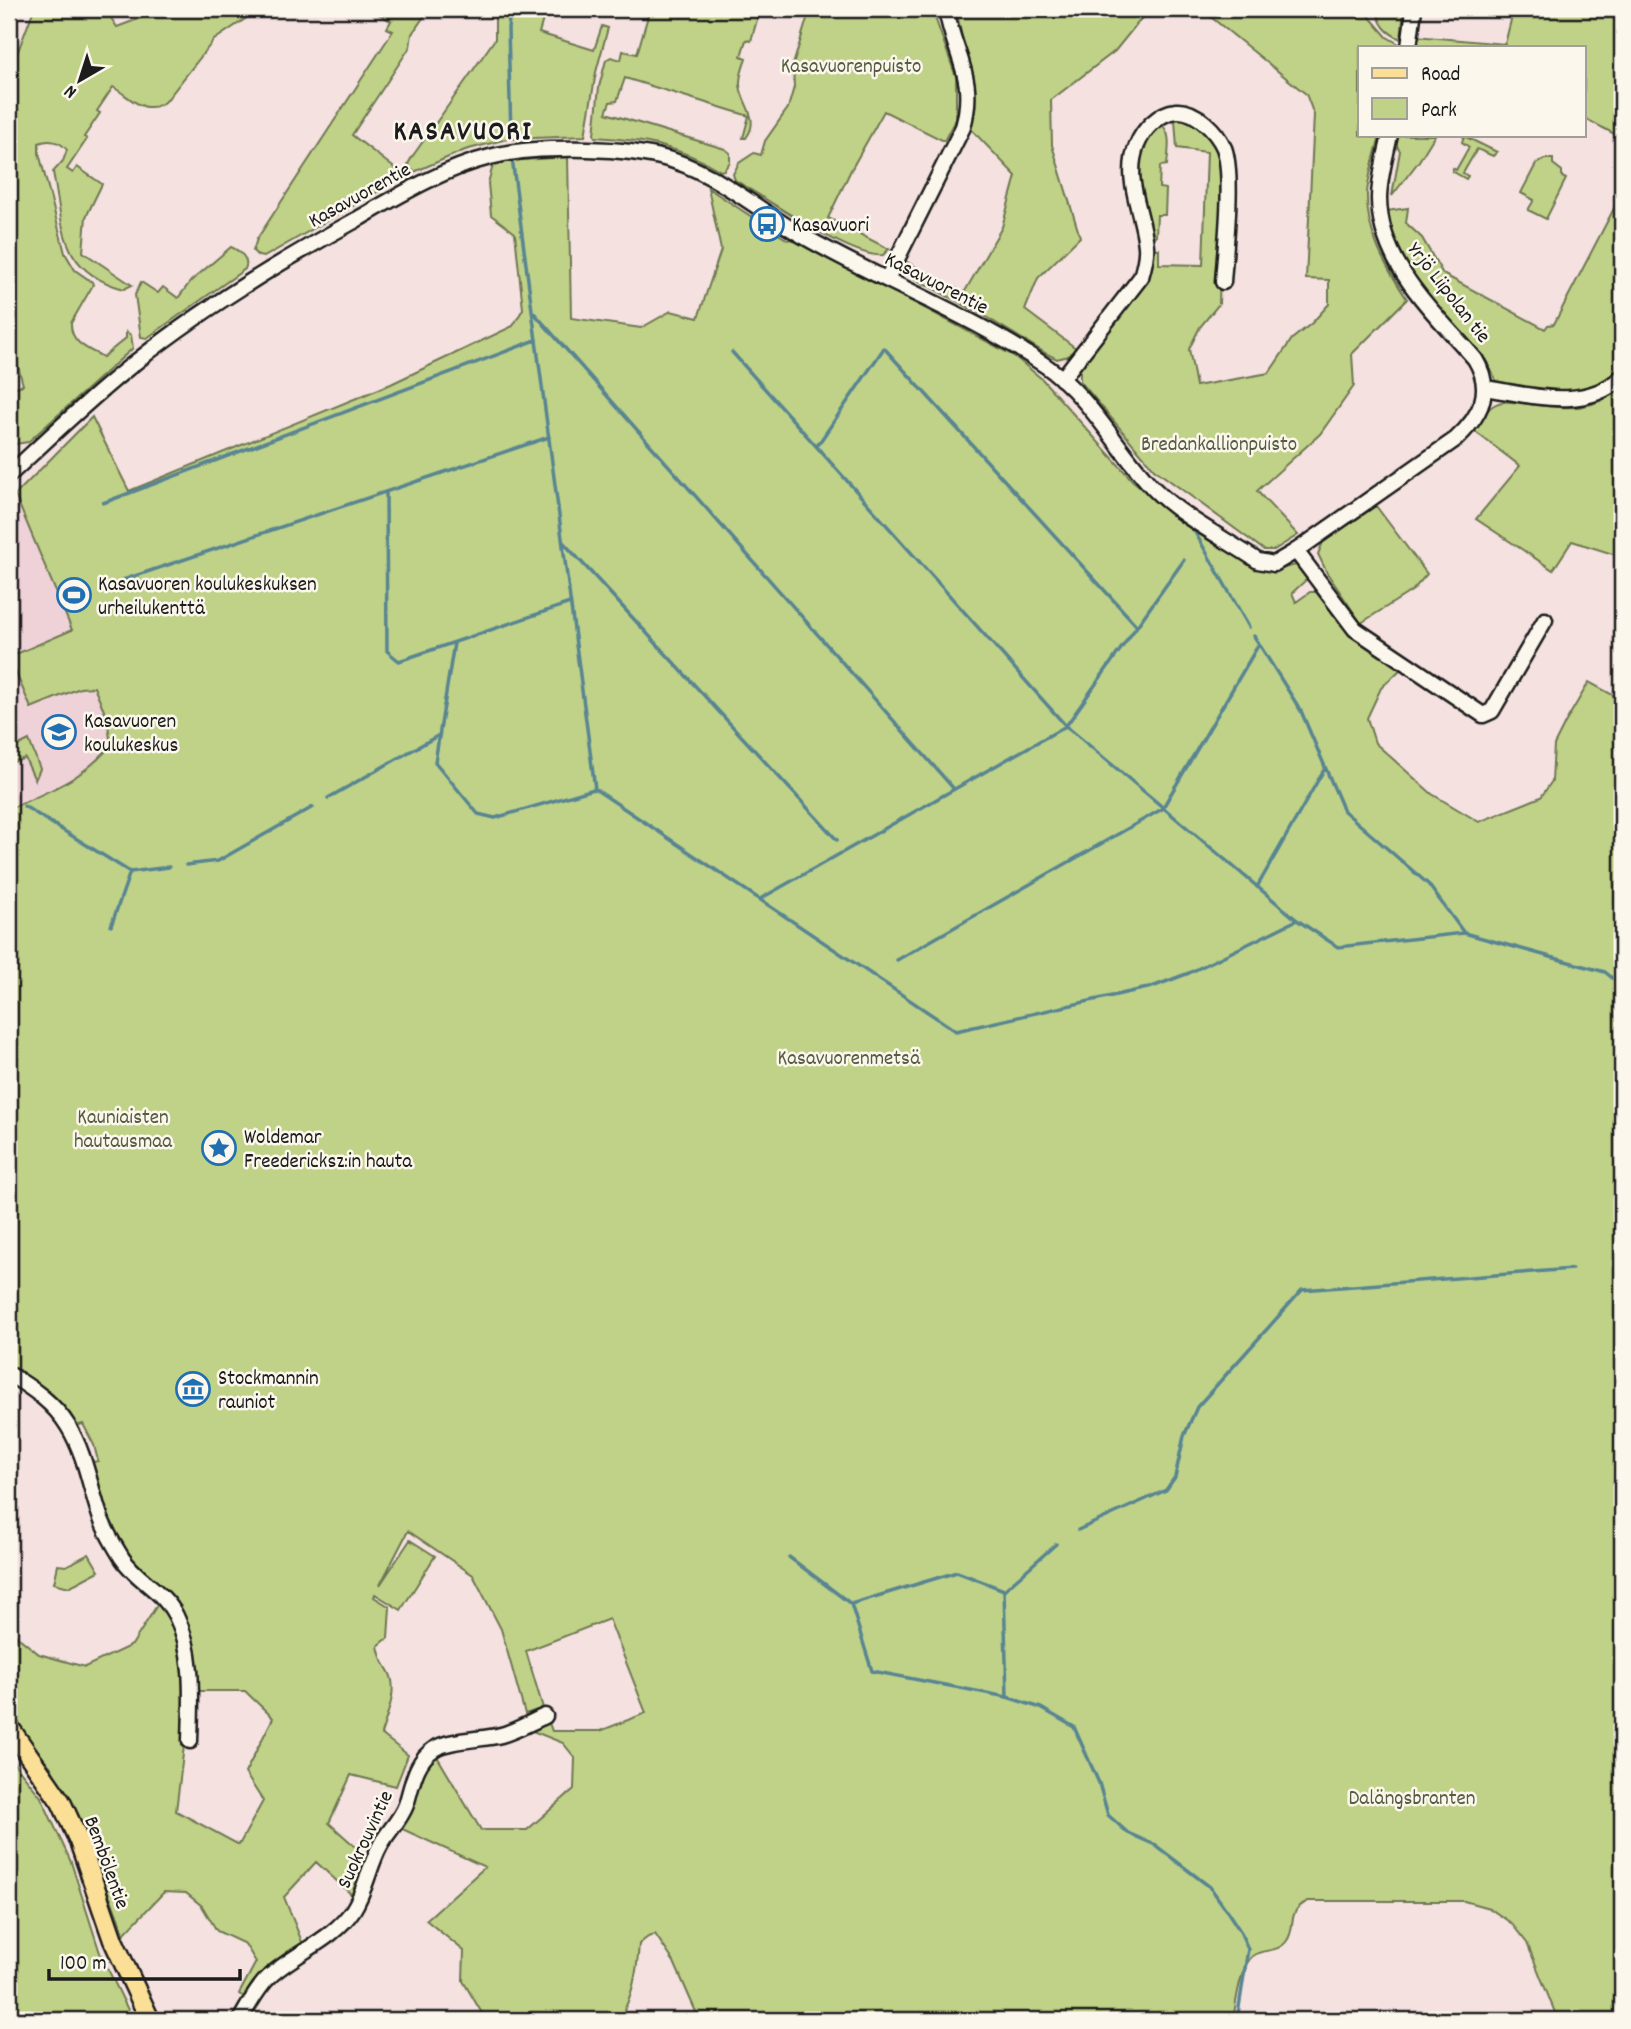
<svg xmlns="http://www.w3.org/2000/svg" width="1631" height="2029" font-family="Dekko,sans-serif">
	<rect width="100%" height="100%" fill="#f4e1e0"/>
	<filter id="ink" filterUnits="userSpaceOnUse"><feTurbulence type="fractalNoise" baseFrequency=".0143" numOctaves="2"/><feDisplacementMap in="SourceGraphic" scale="14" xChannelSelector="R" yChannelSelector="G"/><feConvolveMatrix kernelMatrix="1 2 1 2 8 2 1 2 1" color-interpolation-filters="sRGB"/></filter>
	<g filter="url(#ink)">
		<g fill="#efd1d8">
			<path d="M15,495L51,583L80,570L72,630L9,655V500Z"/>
			<path d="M9,657L31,708L80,688L94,687L107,718L111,745L97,762L71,782L9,809Z"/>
		</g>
		<g fill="#c0d287" stroke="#6e7752" stroke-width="2">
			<path d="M34,9H105L117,27L165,9H260L214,40L166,101C144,117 132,98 113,87L97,111L100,113L84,137L87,139L67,169L73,173L77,167L102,184L86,217L83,252L132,285L124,289C59,271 64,228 53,172L63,161L67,150C60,141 49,139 39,143V153L65,253L75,270L92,282L93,285L71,323C70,343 88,349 103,357L126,338V332L131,335L133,348L28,442L9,445V389L23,385L9,332V57L15,59Z"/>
			<path d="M369,9H429L412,34L410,47L352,135L397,170L399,175L396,181L264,257L258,256L253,251L257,239L393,31L387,28L391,21Z"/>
			<path d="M495,9H546L539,33L594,50L602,26L608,28L596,72L585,136L507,139L465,150L414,172L408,164L412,157L495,39Z"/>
			<path d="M650,9H760L751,41L746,40L741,56L746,58C744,66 739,76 740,85C742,105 761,118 746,138H743L749,116L625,78L617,101L610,102L606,113L725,149L730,153V162L724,170L721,171C679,146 643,140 595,137L594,135L599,87L606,60L611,57L621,60L623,51L637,54Z"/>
			<path d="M810,9H932L956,77V118L944,141L884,111L851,170L828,218L889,249L883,255C853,260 764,197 735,180L733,174L739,163L754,153L761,155L765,141L788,108L794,87L793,65Z"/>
			<path d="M956,9H1149L1115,51L1051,100L1052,145L1080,237L1038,278L1025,310L1077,349L1068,356L1057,359L1047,354L981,314L910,276L903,260L964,293L1002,227L1016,176L968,126L974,93Z"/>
			<path d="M1201,9H1363L1387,37L1399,44V47H1360V135H1380C1376,153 1368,175 1367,194C1366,234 1386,267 1407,299L1352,354L1354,386L1320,434L1257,491L1298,535L1274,550H1264L1154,469L1080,381V369L1139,290L1153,249H1159V264L1203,265L1207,152L1177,148L1175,120L1177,117L1182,116C1206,127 1214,139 1223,164L1219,304L1200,327L1189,349L1196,386L1269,373L1292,339L1312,323L1329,304V280L1306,279L1314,115L1306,94Z"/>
			<path d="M1377,9H1404L1401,39C1387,33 1379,25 1377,9Z"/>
			<path d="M1509,9H1580L1599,15L1602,10L1622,20V138L1584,118V47H1414L1416,36L1505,44L1512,16Z"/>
			<path d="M1160,123C1173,133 1168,151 1167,165L1160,166L1159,188L1166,189L1165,215H1157L1156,236L1147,235L1135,176L1140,146Z"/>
			<path d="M1397,135H1435L1419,161L1392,196L1400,151L1395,143Z"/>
			<path d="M1464,136L1497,152L1493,156L1477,149L1463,173L1468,176L1466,179L1452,171L1453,168L1456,170L1469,147L1462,142Z"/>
			<path d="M568,157L571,318L641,328L671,311L698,318L721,250L708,188L761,223V225L768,230L770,229L788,240L794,238L1014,356L1042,379L1133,481L1181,519L1248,562L1263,569L1276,570L1296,565L1307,579L1292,593L1296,602L1310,592H1316L1344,628L1402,668L1381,688L1367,718L1375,743L1432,794L1479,822L1541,797L1552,781L1554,745L1565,723L1589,682L1618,698L1622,691V2020H1558L1527,1943L1511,1923L1489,1908L1464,1901H1308C1284,1913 1298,1927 1286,1942C1278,1952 1266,1949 1256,1954C1240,1961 1236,2004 1233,2020H713L696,2012L674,1962L655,1934L648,1937L639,1944C637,1972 633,1996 619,2020H486L463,1981L464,1951L426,1920L485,1867L400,1828L416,1783L435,1753L481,1830H527L574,1789L575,1758L563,1743L530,1730L549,1723L552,1731H600L646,1713L609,1619L526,1651L543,1708L525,1714L501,1629L473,1575L408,1531L380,1585L410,1540L435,1556L401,1610L375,1594L374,1597L390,1607L388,1638L378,1646C381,1661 383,1661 389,1672C399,1690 386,1717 381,1734L408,1755L396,1786L351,1775L329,1823L368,1858L353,1896L316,1862L284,1897L304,1947L245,1998L239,1994L256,1962L245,1944L217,1931L202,1906L186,1893L164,1892L124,1934L111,1899L51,1767L9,1718V1630L39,1654L85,1667L132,1645L159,1602L163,1600L185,1655V1738L176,1811L239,1845L263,1801L245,1773L273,1718L245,1691H194L184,1623L124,1552L107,1521L88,1463L98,1461L94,1445L83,1424L76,1426L9,1369V809C49,791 82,780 111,745L107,718L94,687L80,688L31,708L9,657L72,630L15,495L92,417L129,491L391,384L513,326L523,309L515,233L491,215L488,183L494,162Z"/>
			<path d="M1545,159H1553V164L1562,171V177L1566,179L1546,219L1528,210L1534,200L1521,193L1536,164Z"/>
			<path d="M1622,193V372L1602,386L1575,394L1499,385C1493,377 1490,365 1484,357C1445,311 1397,272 1386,211L1408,208L1406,223L1422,238L1443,274L1545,329L1548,325L1554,324Z"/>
			<path d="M231,247C240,251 250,259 245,269L147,338L141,337L135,295L141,282L158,293L163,287L178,298L191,281Z"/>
			<path d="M1622,387V557L1572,541L1553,570L1476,519L1520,466L1473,430C1479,422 1485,410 1494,405C1502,400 1511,402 1520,403C1560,407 1588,416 1622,387Z"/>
			<path d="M1376,506L1427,574L1413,590L1361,623L1327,573L1318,554L1323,542Z"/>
			<path d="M29,740L40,769L35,780L25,758L14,762L9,750Z"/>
			<path d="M89,1554L99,1571L69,1587L54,1583L58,1565L66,1566Z"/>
			<path d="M9,1757L41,1797L71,1862L100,1953L133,2020H9Z"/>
		</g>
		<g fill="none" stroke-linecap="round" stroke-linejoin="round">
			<g stroke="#598592" stroke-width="3.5">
				<path d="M510,9L508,29L511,135"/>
				<path d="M512,158L595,789L956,1031L1152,987L1189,973L1297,920L1338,947L1464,933L1605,972L1622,986"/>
				<path d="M534,313L954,789"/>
				<path d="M732,352L1066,726L1297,920"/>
				<path d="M817,446L884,348L1137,626"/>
				<path d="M386,492L387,651L399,661L570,603"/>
				<path d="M103,503L536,340"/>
				<path d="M1192,527L1249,627"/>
				<path d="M563,542L837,840"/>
				<path d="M120,581L549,437"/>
				<path d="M1254,636L1301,711L1344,811L1428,884L1464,933"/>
				<path d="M454,643L435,762L478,814L495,818L594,789"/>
				<path d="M328,798L439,735"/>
				<path d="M24,806L130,872"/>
				<path d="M186,865L218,861L313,807"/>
				<path d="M1257,887L1325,768"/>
				<path d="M760,899L1066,726L1184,560"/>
				<path d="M111,926L130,872L169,867"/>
				<path d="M897,960L1162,809L1259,644"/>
				<path d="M1078,1530L1166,1490L1175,1477L1184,1436L1197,1407L1302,1290L1572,1269"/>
				<path d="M1056,1544L1004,1590L1007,1697L1041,1708L1074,1727L1099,1783L1108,1815L1128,1833L1155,1845L1210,1887L1225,1908L1240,1931L1248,1949L1237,2020"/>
				<path d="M789,1557L851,1604"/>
				<path d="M1004,1590L957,1572L851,1604L872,1671L1007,1697"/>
			</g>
			<g stroke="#1c1c1c" stroke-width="19">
				<g id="minor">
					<path d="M1409,47L1414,9"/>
					<path d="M887,279L963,127C977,76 954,56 946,9"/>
					<path d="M1062,379L1141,277C1144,267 1147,256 1146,246C1143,212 1123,179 1137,145C1143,130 1158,113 1176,111C1187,110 1196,115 1205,123C1212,129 1220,139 1224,148C1234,174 1225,251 1223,282"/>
					<path d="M1485,388C1531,395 1584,412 1622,377"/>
					<path d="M9,475C50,437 92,396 137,361C205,307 279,262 356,220C398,196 442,169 490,157C534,145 616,147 660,157C713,169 757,210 803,236C883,282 970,314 1046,366C1091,397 1117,450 1154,489C1183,518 1224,538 1258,561L1274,564L1296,551L1456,439C1481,416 1494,390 1475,359C1435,313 1380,265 1379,199C1379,178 1386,155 1390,135"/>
					<path d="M1296,551L1355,629L1483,715L1492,711L1545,620"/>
					<path d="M9,1374C32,1388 54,1403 68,1426C85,1453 90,1487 100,1516C105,1531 114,1545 122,1558C137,1581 164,1591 176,1616C195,1653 191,1701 190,1741"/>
					<path d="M240,2020C249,2005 257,1988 270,1976C296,1952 332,1941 353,1910C366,1890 369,1866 380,1846C387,1832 400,1821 406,1805C412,1786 415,1761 434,1749C449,1739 482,1740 501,1735C516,1731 531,1722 545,1716"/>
				</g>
			</g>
			<g stroke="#1c1c1c" stroke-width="23">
				<path id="major" d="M9,1727L61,1802L79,1841L113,1940L150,2020"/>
			</g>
			<use href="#minor" stroke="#fbf7ec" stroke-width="14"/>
			<use href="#major" stroke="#fbdf96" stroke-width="18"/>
		</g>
	</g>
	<defs>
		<g id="bus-ring" transform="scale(1.75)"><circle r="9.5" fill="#fbf7ec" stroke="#1f6fb2" stroke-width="1.5"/><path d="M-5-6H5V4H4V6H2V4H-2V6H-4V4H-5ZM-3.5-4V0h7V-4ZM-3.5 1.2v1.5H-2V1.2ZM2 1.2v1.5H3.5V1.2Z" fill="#1f6fb2"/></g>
		<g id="stadium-ring" transform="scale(1.75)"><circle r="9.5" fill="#fbf7ec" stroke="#1f6fb2" stroke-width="1.5"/><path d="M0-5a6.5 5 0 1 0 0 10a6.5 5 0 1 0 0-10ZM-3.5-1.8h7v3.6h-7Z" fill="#1f6fb2"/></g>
		<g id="school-ring" transform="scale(1.75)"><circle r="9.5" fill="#fbf7ec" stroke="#1f6fb2" stroke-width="1.5"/><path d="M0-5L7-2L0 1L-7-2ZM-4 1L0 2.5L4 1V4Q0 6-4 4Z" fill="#1f6fb2"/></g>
		<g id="sight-ring" transform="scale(1.75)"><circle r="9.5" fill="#fbf7ec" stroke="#1f6fb2" stroke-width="1.5"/><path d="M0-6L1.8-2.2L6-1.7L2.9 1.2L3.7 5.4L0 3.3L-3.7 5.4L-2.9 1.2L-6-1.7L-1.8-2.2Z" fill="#1f6fb2"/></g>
		<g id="museum-ring" transform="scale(1.75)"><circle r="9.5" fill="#fbf7ec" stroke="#1f6fb2" stroke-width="1.5"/><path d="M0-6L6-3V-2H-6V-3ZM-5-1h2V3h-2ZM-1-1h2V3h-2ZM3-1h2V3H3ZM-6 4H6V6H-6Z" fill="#1f6fb2"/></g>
	</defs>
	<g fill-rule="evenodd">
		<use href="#bus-ring" x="767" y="224"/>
		<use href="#stadium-ring" x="74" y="595"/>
		<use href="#school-ring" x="59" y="732"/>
		<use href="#sight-ring" x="219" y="1148"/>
		<use href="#museum-ring" x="193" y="1389"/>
	</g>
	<g text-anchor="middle" stroke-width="5" stroke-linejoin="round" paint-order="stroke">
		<g font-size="21" fill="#555c41" stroke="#fbf7ec">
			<text x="851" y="72">Kasavuorenpuisto</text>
			<text x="1219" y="450">Bredankallionpuisto</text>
			<text x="849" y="1064">Kasavuorenmetsä</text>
			<text x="123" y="1123">Kauniaisten<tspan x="123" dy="24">hautausmaa</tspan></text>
			<text x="1412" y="1804">Dalängsbranten</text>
		</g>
		<g font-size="21" fill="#1c1c1c" stroke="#fbf7ec">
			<text transform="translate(359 194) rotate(-29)" y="7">Kasavuorentie</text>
			<text transform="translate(937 282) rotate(27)" y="7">Kasavuorentie</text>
			<text transform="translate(1450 292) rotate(52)" y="7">Yrjö Liipolan tie</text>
			<text transform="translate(364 1839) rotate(-65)" y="7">Suokrouvintie</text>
			<text transform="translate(108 1862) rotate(70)" y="7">Bembölentie</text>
		</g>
		<g font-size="21" fill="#1c1c1c" stroke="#fbf7ec" text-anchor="start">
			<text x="792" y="231">Kasavuori</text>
			<text x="98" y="590">Kasavuoren koulukeskuksen<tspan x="98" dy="24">urheilukenttä</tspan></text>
			<text x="84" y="727">Kasavuoren<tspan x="84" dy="24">koulukeskus</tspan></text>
			<text x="244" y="1143">Woldemar<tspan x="244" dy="24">Freedericksz:in hauta</tspan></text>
			<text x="218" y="1384">Stockmannin<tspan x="218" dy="24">rauniot</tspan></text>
		</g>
		<g font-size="28" font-weight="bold" letter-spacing="2" fill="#1c1c1c" stroke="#fbf7ec">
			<text x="463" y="139">KASAVUORI</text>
		</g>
	</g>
	<rect width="1631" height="2029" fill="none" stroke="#fbf7ec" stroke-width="35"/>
	<rect x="18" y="18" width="1596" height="1994" fill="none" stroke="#1c1c1c" stroke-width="2.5" filter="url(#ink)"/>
	<rect x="1358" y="46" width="228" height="91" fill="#fbf7ec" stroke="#a29f99" stroke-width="2"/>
	<rect x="1372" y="68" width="35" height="10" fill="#fbdf96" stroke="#a29f99" stroke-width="2"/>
	<text x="1421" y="80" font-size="21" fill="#1c1c1c">Road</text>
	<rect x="1372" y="98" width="35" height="21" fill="#c0d287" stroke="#a29f99" stroke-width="2"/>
	<text x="1421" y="116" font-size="21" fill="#1c1c1c">Park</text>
	<g transform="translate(80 80) rotate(219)" stroke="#fbf7ec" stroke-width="5" paint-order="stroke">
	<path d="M0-5L12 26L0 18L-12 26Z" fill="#1c1c1c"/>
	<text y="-10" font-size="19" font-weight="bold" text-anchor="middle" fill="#1c1c1c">N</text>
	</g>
	<path d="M49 1969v10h191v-10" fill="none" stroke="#1c1c1c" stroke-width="3.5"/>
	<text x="60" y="1969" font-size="21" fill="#1c1c1c" stroke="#fbf7ec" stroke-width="5" paint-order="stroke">100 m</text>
</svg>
